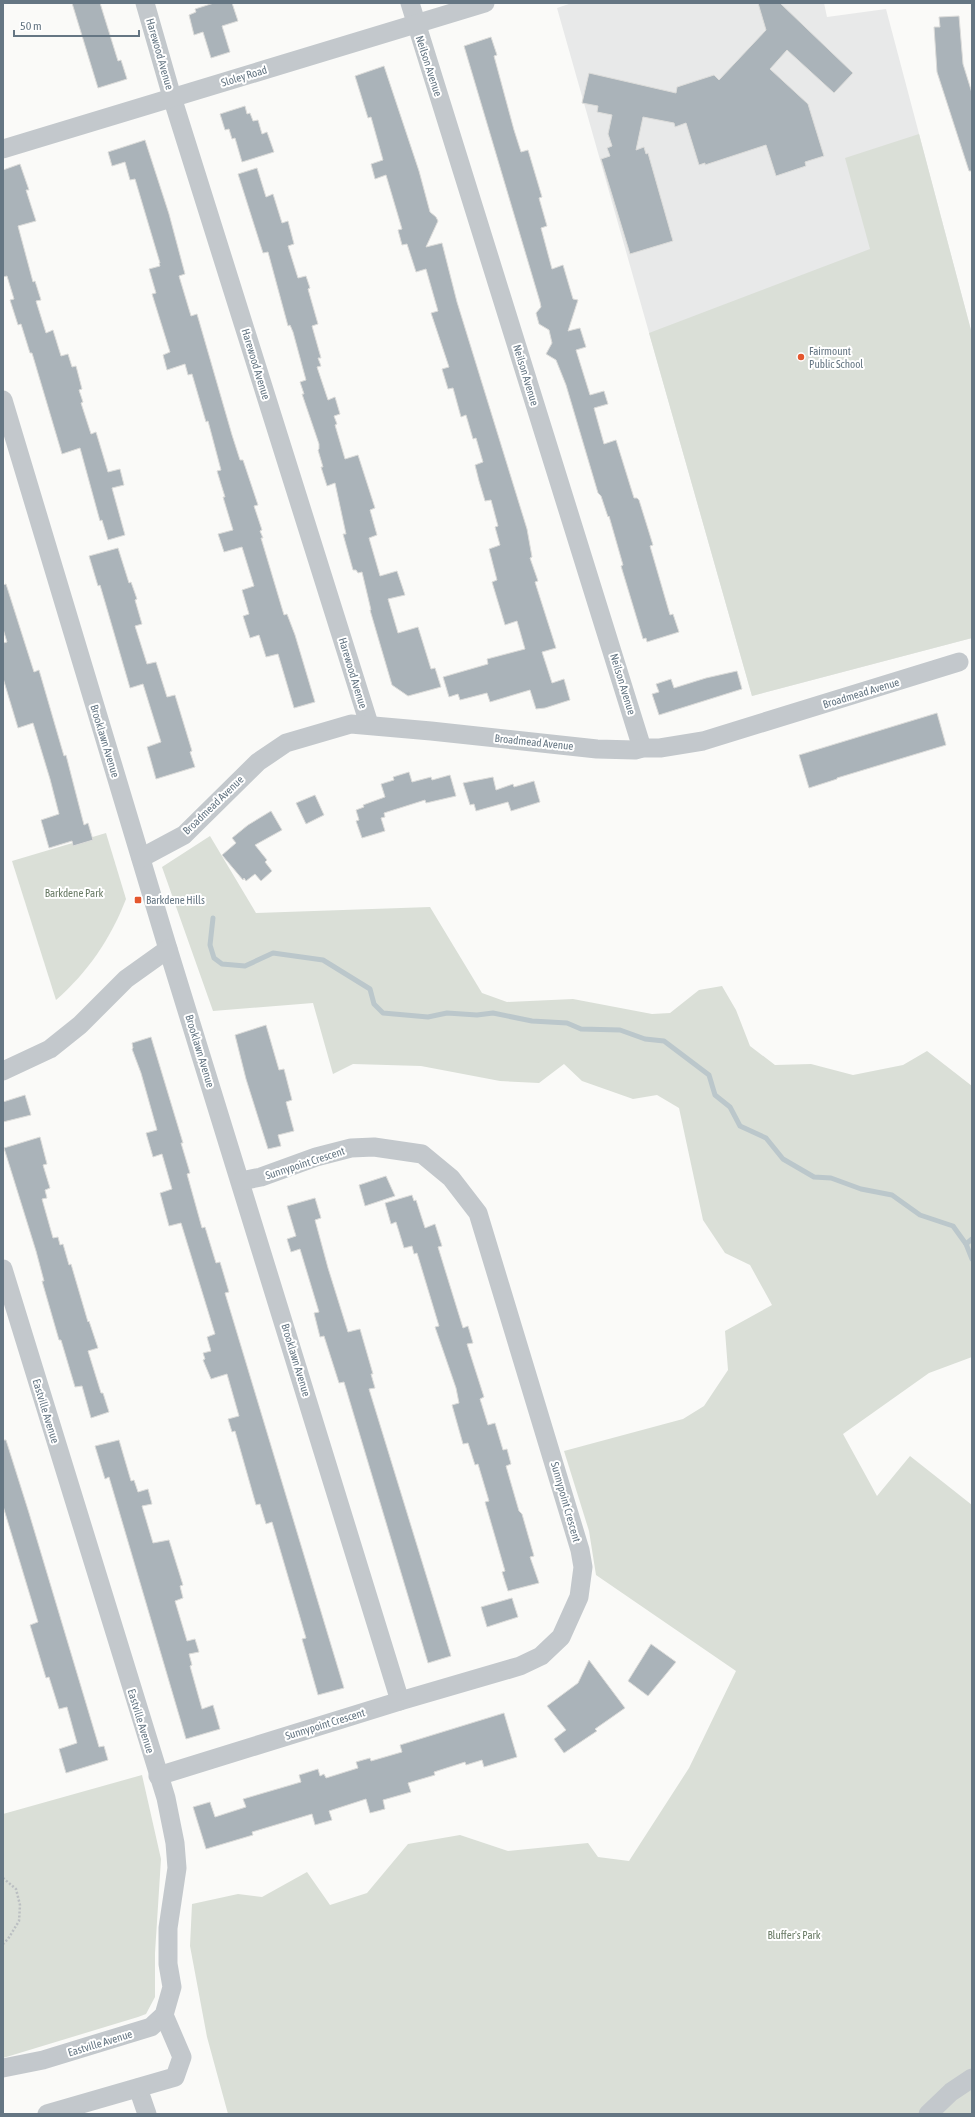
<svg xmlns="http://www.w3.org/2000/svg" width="975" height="2117" font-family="'Asap Condensed',sans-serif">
	<rect width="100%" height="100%" fill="#fafaf8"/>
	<path fill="#e8e9e9" d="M572,3H824L827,17L886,9L972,334V638L752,696L557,8Z"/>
	<g fill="#dadfd7">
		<path d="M919,134L972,334V638L752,696L649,333L870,249L845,158Z"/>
		<path d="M106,833L126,899C111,938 88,972 56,1000L12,861Z"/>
		<path d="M210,836L256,913L430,907L482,993L507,1002L573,999L652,1014L670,1013L699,990L722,986L736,1010L750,1046L775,1065L811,1064L853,1075L903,1065L927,1051L972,1086V1357L929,1373L843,1434L877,1496L910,1456L972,1505V2114H228L207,2037L190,1946L192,1904L238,1894L262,1897L307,1872L330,1905L367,1893L408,1844L460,1835L508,1851L588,1843L598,1857L629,1861L689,1768L736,1671L596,1575L589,1531L564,1451L683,1419L704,1406L728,1370L725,1331L772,1305L750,1265L725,1253L703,1220L679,1108L657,1095L633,1099L582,1081L564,1064L539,1083L500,1081L421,1066L353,1064L333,1074L313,1003L213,1011L162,867Z"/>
		<path d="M142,1775L161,1859L155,1953V1997L146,2014L138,2017L3,2058V1814Z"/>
	</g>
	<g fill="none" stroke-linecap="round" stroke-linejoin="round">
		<g stroke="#bbc7cb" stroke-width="5">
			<path d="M213,918L210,945L214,958L222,964L245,966L273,953L323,960L370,989L374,1004L383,1013L428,1017L447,1013L477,1015L493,1013L532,1021L567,1023L581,1029L620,1030L645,1039L664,1041L709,1075L715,1095L730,1107L740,1126L766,1138L783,1159L814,1177L831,1178L861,1189L892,1195L920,1215L953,1226L966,1244L972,1259"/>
			<path d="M966,1244L972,1239"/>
		</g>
	</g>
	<g fill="#aab3b9" stroke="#dcdcda">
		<path d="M72,3H100L118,61L121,60L127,79L98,88Z"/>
		<path d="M214,3H232L238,21L222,26L230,52L211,58L203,32L194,35L189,15L196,12L195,9Z"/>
		<path d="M758,3H780L853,73L834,93L787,50L770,69L808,104L824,156L805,162L806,166L776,176L766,145L705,165V163L699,165L686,123L675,127L674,123L643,117L636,150L644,147L646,154L648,153L673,241L630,254L601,159L610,156L607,148L612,146L608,134L612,115L597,112L598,106L582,103L589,73L676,93L677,87L714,75L719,80L766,30Z"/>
		<path d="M959,16L963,64L972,93V171H969L937,72L934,27H940L939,17Z"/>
		<path d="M491,37L497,55L494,56L514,130L521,152L528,150L542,197L539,198L547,226L541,228L552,269L563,265L573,299L578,300L568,331L580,328L586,347L576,350L590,395L604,391L608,404L594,408L604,444L616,440L634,498H637L639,500L653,545L650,546L670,615L673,614L679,632L647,642L646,638L643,639L621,566L623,565L609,516L608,517L601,496L598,493L566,385L556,360L546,354L552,343L549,330L539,324L536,313L541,307L540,302L464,46Z"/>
		<path d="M384,66L419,171L430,212L436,217L438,221L426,247L442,243L457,302L527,529L532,557L530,558L538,581L535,582L556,648L542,652L552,683L564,679L570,700L545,708L536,709L530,690L490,702L487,693L460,700L458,694L449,697L443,677L488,664L487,659L525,649L517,621L505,625L492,582L497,580L489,549L500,545L495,527L498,526L491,500L485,501L479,481L475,465L483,462L476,438L473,439L466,415L461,417L453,388L448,389L442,369L449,367L431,313L438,311L426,269L416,272L407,244L402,245L398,230L402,229L386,175L375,179L371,164L383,160L371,117L368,118L355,76Z"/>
		<path d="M245,106L247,114L250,113L253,121L258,120L262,134L267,132L274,152L242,162L235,138L232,139L229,129L225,130L220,114Z"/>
		<path d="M145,140L169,214L185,274L179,276L191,316L197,314L232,435L240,460H243L258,505L254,506L262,530L260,531L263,538H261L284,615L287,614L295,635L315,702L294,708L278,654L266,657L259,635L250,638L243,616L249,614L242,590L254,586L242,547L224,552L218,534L233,530L223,497H225L217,471L221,470L208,421L206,422L192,374L188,375L185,364L167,370L163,355L170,352L152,294L156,293L149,269L160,266L159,263H160L135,179L130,180L125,162L112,166L108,152Z"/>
		<path d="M20,164L29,190H26L36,221L18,226L33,282L35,281L41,300L36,301L46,333L53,330L61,356L68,354L72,367L76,366L82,389L79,390L83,402L81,403L91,434L96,432L108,472L120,469L124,485L112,488L125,535L108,540L102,520L100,521L80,448L62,454L32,353H30L21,324L18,325L10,300L14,299L7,276L3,277V170Z"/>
		<path d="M257,168L266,197L273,194L282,223L288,221L294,244L288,246L298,278L306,276L310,288L308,289L318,324L312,326L321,358H318L321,366L317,367L328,400L335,397L340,414L334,416L337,424L335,425L345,459L358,455L375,508L370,510L377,535L369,538L380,576L397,571L405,595L388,599L398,633L418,627L431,669L435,668L441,687L408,696L392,685L370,610H371L362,572L358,573L356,570H353L343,534H346L335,483L327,486L321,467H323L318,450L319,449V444L302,394H304L300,382L306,380L293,332L290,325L288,326L268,252L263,253L238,174Z"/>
		<path d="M118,548L129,583L131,582L137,599L135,600L142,624L135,626L147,664L156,662L167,697L175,695L192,751L190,752L195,767L156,779L147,747L161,742L143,684L130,688L105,602L100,585L98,586L89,556Z"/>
		<path d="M6,584L34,672L39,670L64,756L66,755L84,825L88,823L93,840L73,846L72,841L49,848L41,820L59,814L50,779L33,723L18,728L3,678V643L7,642L3,629V585Z"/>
		<path d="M737,671L742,689L659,715L652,694L659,692L656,684L671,679L674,688L706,678Z"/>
		<path d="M937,713L946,745L837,778V779L809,788L799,755Z"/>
		<path d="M409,772L412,782L431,777L432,780L450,775L456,796L426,803L425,800L384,813L385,817L381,818L385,831L362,838L356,821L359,820L356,810L364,807L363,805L385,797L381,784L394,780L393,777Z"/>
		<path d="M493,777L496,790L513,784L514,787L534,781L540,802L511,811L508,802L476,811L474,804L470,805L463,783Z"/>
		<path d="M315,795L324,815L306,824L296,803Z"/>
		<path d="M271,811L282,830L255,845L267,860L265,862L272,871L261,881L255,874L246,881L244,878L243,880L222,855L236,843L232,838L248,825Z"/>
		<path d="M266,1025L279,1070L284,1069L292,1100L286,1102L294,1131L278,1135L281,1146L268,1149L246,1079L235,1035Z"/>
		<path d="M151,1037L183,1143H181L190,1173L187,1174L202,1228L205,1227L216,1263L220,1262L229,1292L225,1293L344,1688L318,1695L302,1639L306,1638L272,1522L266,1524L260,1504L256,1505L235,1431L232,1432L228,1419L239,1416L227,1374L211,1379L203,1360L205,1359L203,1353L211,1351L207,1337L215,1334L181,1223L169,1226L160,1193L172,1189L162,1154L153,1157L146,1133L157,1130L141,1073L132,1049L133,1048L132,1043Z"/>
		<path d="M25,1095L31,1115L3,1122V1102Z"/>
		<path d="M40,1137L47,1164L43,1165L50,1188L45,1190L47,1198L42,1199L53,1238L58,1237L60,1245L63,1244L69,1265L71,1264L88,1322L89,1321L98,1348L88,1351L101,1393H103L109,1412L91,1418L82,1386L75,1387L61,1340H59L42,1281H44L36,1251L4,1148Z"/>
		<path d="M386,1176L395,1196L365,1206L359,1185Z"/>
		<path d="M412,1195L414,1201L416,1200L425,1228L435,1224L442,1246L438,1247L463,1328L468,1326L473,1343L467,1344L484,1397L480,1399L488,1425L495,1423L503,1450L507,1449L511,1464L506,1466L519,1511L522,1514L534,1556L530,1557L539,1583L508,1591L502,1572L505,1571L485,1502L489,1501L478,1464L475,1465L468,1443L463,1444L452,1405L459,1403L456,1388L435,1327L439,1326L417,1253L414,1254L412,1246L404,1248L396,1222L391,1224L385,1203Z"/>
		<path d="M315,1198L321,1218L315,1220L328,1268L348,1332L360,1329L373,1374H371L375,1388L369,1389L451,1656L428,1663L344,1382L339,1383L324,1336L320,1337L314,1313L319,1312L300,1249L291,1252L287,1239L296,1236L287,1206Z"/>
		<path d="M3,1440H6L29,1513L97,1740L99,1747L104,1746L108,1760L66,1773L59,1749L77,1743L67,1707L59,1709L49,1677L46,1678L30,1625L38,1622L3,1506Z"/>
		<path d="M119,1440L131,1481L134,1480L138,1492L148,1489L152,1504L142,1506L153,1543L169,1540L183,1585L180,1586L183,1598L175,1601L187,1641L195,1639L199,1652L189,1654L192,1665L190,1666L202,1709L213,1705L220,1729L186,1739L109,1477L105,1479L95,1446Z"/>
		<path d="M512,1598L518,1617L487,1627L481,1607Z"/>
		<path d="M651,1644L676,1662L648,1696L628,1681Z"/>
		<path d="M589,1660L625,1708L595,1729L597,1731L564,1753L554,1739L566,1730L547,1706L578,1683Z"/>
		<path d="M504,1713L517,1757L484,1767L482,1760L466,1765L465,1762L434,1772L435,1775L408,1783L411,1792L383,1800L385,1809L370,1813L366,1799L329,1811L332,1820L315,1825L312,1814L252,1832L253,1835L206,1849L193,1807L210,1802L215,1817L246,1807L243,1799L301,1782L299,1775L318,1769L320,1776L324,1774L326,1778L358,1768L356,1762L370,1758L371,1761L402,1752L400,1745Z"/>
	</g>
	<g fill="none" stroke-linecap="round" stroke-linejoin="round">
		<path stroke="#bbbfc2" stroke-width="2.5" stroke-dasharray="2 2" stroke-linecap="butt" d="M3,1878L16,1889L20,1905L19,1921L8,1939L3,1944"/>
		<g stroke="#c3c8cc" stroke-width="19">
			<path d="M145,3L172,97L369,724"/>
			<path d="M410,3L642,748"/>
			<path d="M3,149L485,3"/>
			<path d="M3,400L168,949L400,1701"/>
			<path d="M141,858L184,835L258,762L286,743L351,724L431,731L597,749L635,750L642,748H660L703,741L959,662"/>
			<path d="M3,1071L50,1049L80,1025L126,979L168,949"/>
			<path d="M3,1269L166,1798L175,1843L177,1868L168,1928V1964L172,1987L164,2015L151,2027L43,2060L3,2068"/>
			<path d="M158,1776L400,1701L520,1666L541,1656L561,1637L579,1597L583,1567L580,1550L478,1213L451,1178L422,1154L374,1147L351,1148L316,1157L261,1177L241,1181"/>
			<path d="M138,2088L147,2114"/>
			<path d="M47,2114L175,2077L182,2057L164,2015"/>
			<path d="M928,2114L951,2092L972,2078"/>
		</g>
	</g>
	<g fill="#e4572e" stroke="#fff" stroke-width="1.5">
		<circle cx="801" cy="357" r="4"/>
		<rect x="134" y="896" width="8" height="8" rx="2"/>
	</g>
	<g text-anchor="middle" stroke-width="4" stroke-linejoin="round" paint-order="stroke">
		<g font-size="11" fill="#657683" stroke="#fff">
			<text transform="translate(160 54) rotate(74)" y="4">Harewood Avenue</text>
			<text transform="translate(429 66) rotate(72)" y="4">Neilson Avenue</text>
			<text transform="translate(244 76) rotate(-17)" y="4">Sloley Road</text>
			<text transform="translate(256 364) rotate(73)" y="4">Harewood Avenue</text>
			<text transform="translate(526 375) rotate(73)" y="4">Neilson Avenue</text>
			<text transform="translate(353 673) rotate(73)" y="4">Harewood Avenue</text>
			<text transform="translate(623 684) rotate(73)" y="4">Neilson Avenue</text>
			<text transform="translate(861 693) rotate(-17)" y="4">Broadmead Avenue</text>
			<text transform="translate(105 741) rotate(73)" y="4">Brooklawn Avenue</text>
			<text transform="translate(534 742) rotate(6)" y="4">Broadmead Avenue</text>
			<text transform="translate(213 805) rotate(-44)" y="4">Broadmead Avenue</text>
			<text transform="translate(200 1051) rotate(73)" y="4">Brooklawn Avenue</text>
			<text transform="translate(305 1163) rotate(-18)" y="4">Sunnypoint Crescent</text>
			<text transform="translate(296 1360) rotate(73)" y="4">Brooklawn Avenue</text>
			<text transform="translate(46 1411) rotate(73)" y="4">Eastville Avenue</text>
			<text transform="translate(566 1502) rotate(74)" y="4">Sunnypoint Crescent</text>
			<text transform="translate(141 1721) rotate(73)" y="4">Eastville Avenue</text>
			<text transform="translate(325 1724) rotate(-17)" y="4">Sunnypoint Crescent</text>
			<text transform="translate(100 2043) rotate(-17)" y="4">Eastville Avenue</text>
		</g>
		<g font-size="11" fill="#657683" stroke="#fff" text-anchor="start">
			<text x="809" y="355">Fairmount<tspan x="809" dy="13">Public School</tspan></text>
			<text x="146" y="904">Barkdene Hills</text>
		</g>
		<g font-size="11" fill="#687a64" stroke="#fff">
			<text x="74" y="897">Barkdene Park</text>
			<text x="794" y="1939">Bluffer's Park</text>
		</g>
	</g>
	<rect width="975" height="2117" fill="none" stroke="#657683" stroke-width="8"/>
	<path d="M14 30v6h125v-6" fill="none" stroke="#657683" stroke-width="2"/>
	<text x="20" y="30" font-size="12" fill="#657683" stroke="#ffffff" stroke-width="3" paint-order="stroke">50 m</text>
</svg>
